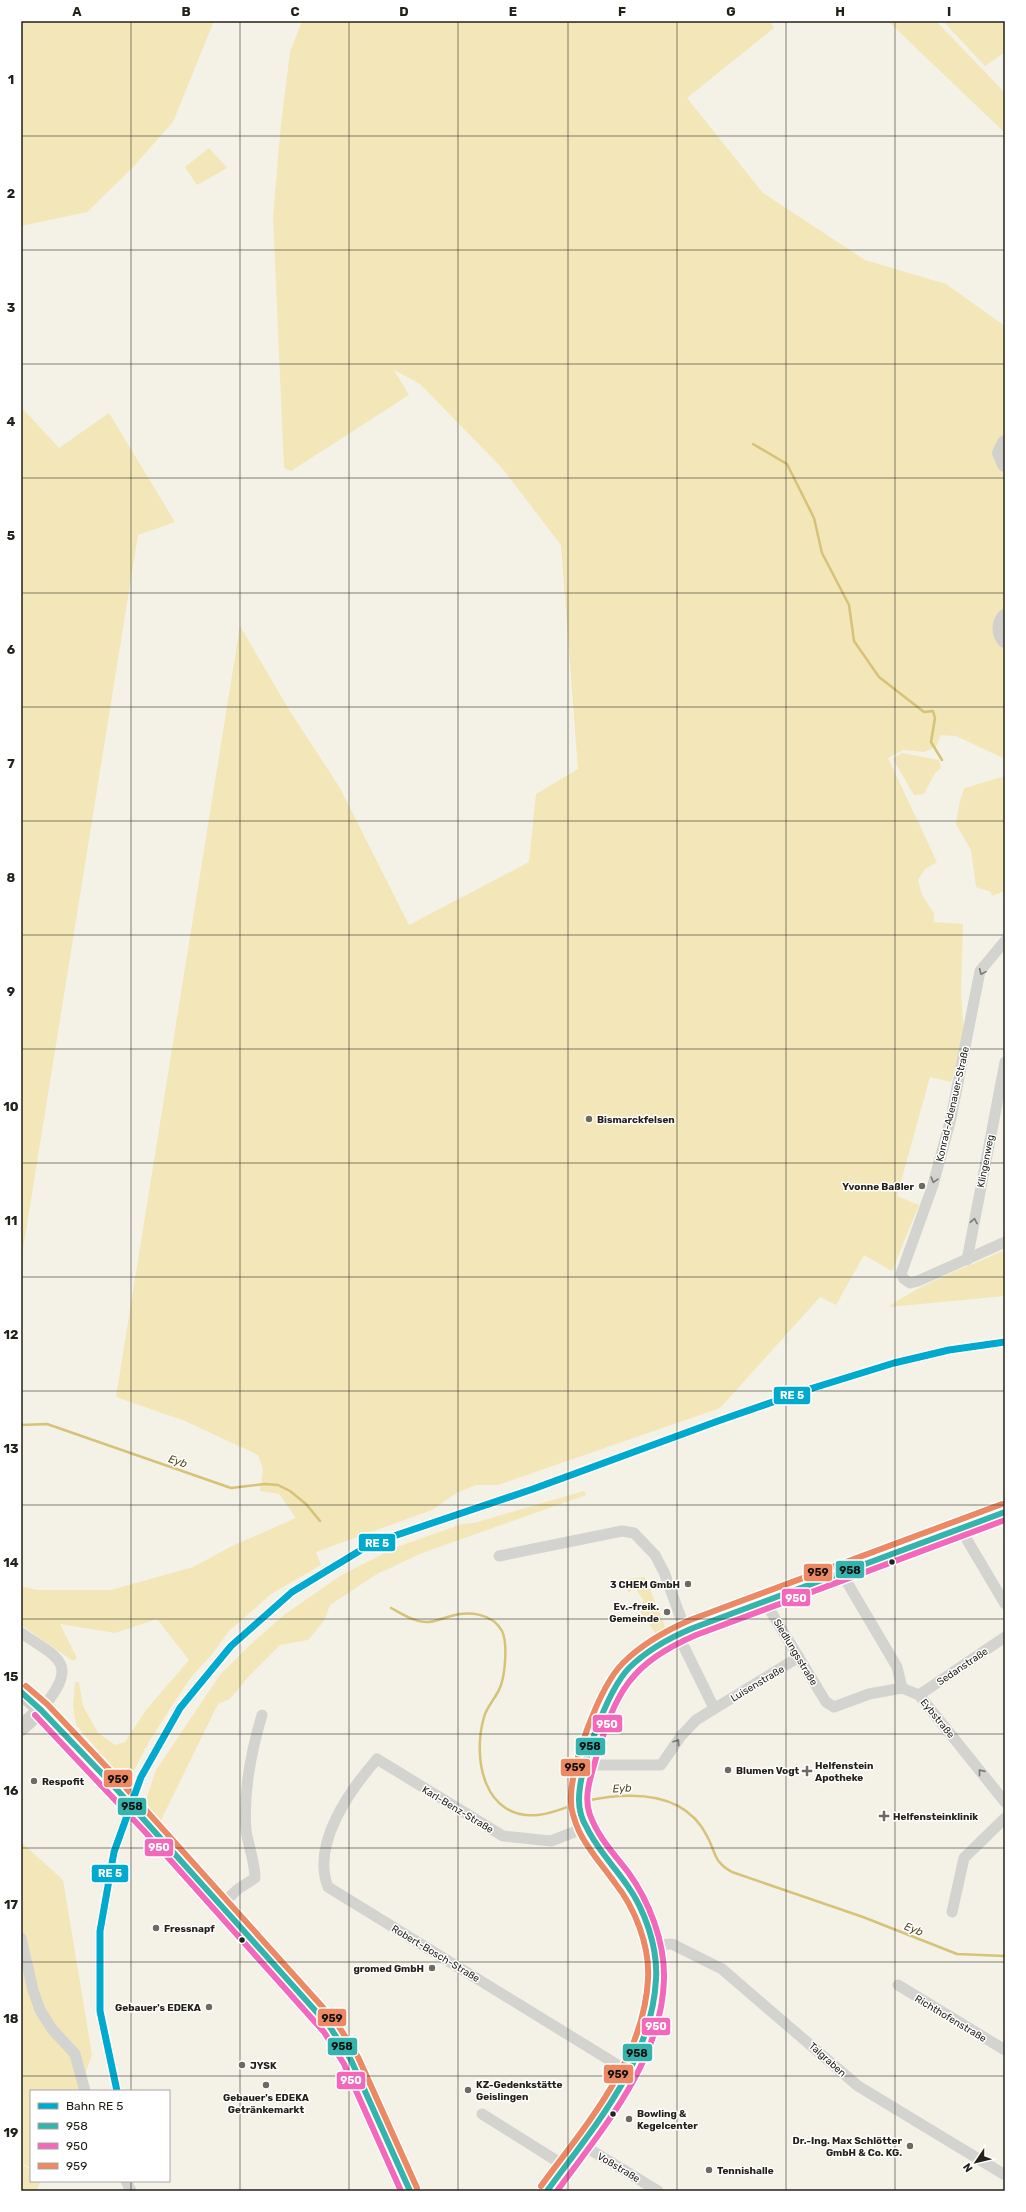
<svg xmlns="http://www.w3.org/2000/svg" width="1026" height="2212" font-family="Rubik,sans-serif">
	<rect width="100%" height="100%" fill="#f4f2e7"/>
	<g fill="#f3e6b8">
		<path d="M21,21H214L173,122L132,168L87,212L21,226Z"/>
		<path d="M302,21H770L774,28L687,98L763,193L865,260L946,284L1005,326V759L956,736L941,735L936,747L924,752L903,750L888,758L937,862L925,869L918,880L922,895L934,913V922L963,924L961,993L964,1036L951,1082L930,1077L897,1196L919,1205L892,1271L864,1255L836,1305L820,1297L720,1408L498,1485H477L458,1492L432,1510L316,1552L321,1565L271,1594L229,1631L213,1653L193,1675L177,1698L150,1740L127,1783L76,1725L73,1705L75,1682H79L83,1706L98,1733L115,1745L125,1742L146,1710L189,1660L157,1619L115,1633L60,1624L77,1658L73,1661L21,1625V1586L37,1590H111L193,1567L232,1546L296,1518L279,1494L260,1491L263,1469L258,1455L185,1421L116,1397L240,626L288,708L340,788L409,925L529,862L536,794L578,769L561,545L502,468L420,384L394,370L409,395L291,471L284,468L273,217L281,124L290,52Z"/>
		<path d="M888,21H936L1005,93V133Z"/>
		<path d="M943,21H1005V52L985,66Z"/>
		<path d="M209,148L227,168L197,185L185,167Z"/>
		<path d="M21,407L59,448L109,413L175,522L138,535L21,1262Z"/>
		<path d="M902,753L939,760L941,768L935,773L924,794L914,795L893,759Z"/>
		<path d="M1005,776V891L992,896L991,892L976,887L971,850L956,824C957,816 961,793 965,788Z"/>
		<path d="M1005,1250V1296L889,1307C924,1281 966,1268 1005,1250Z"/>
		<path d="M584,1491L586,1495L422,1553L377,1574L330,1605L324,1621L308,1640L280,1645L248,1677L230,1699L218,1704L161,1820L145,1803L156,1770L220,1675L250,1645L284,1615L340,1576L367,1562L397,1547L462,1524L474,1523Z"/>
		<path d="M645,1577L665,1627L663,1633L657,1636L637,1606L644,1601L635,1588L628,1593L627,1579Z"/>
		<path d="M21,1842L63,1880L92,2055L79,2091H31V2168L21,2163Z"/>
		<path d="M21,2164L31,2169V2181H41L36,2191H21Z"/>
	</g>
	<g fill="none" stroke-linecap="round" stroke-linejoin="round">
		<g stroke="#d6c278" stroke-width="2.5">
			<path d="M753,444L787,464L814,518L822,553L849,605L854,641L879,677L924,712L933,711L935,718L931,742L942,760"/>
			<path d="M21,1425L47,1424L231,1488L265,1484L278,1485L290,1491L306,1504L320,1521"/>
			<path d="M391,1608C402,1614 414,1622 427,1622C435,1622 443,1618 451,1616C469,1611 492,1613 502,1631C508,1643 505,1673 501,1685C497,1697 487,1706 484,1717C472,1759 484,1820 538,1815C550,1814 562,1809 573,1805"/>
			<path d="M585,1801C628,1792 684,1790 707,1836C716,1852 713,1862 732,1872L863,1917L957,1954L1005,1956"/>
		</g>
		<g stroke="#d3d3d0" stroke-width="11">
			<path d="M1005,941L980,971L951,1118L933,1185L901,1274L904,1279L910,1283L918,1281L1005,1242"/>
			<path d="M967,1260L1005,1062"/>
			<path d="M960,1528L1005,1604"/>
			<path d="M499,1556L622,1531L634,1533L655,1555L664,1572L686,1632"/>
			<path d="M841,1572L897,1667L902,1688L919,1695L1005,1802"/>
			<path d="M765,1602L826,1702L834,1707L869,1694L902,1688"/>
			<path d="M21,1633C63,1660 78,1665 41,1710"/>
			<path d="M684,1647L714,1708"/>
			<path d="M919,1695L1005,1637"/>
			<path d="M586,1765H661L681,1736L696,1720L799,1657"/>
			<path d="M587,1827L551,1841L503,1836L377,1759C350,1790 311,1844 328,1887L629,2072"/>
			<path d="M221,1905L238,1889L255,1878C255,1862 248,1845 246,1830C243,1791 251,1752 262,1715"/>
			<path d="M952,1912L964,1858L1005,1818"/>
			<path d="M21,1938L33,1990L40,2010L52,2029L75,2054L85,2091"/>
			<path d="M655,1945L672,1944L722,1969L858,2086L1005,2175"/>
			<path d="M898,1985L1005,2050"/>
			<path d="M482,2114L565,2166"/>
			<path d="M581,2144L658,2191"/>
			<path d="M126,2181L131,2191"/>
		</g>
		<g stroke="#d2d0ca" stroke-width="16">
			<path d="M1005,443L1000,453L1005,464"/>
			<path d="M1005,617C999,624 999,633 1005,640"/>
			<path d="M21,1692L41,1710L111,1783L309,2002L330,2027L351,2060L410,2191"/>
			<path d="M21,1728L41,1710"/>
			<path d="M547,2191C610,2103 698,2010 634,1896C619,1869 592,1848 582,1817C574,1796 583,1775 589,1754C598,1724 606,1692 628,1669C663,1631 720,1619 766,1601C845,1570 925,1540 1005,1512"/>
		</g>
		<g stroke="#fff" stroke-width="9">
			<g id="bus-1">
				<path d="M21,1692L41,1710L111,1783L330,2027L351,2060L410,2191"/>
				<path d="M547,2191C593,2128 652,2061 656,1979C658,1948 645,1910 627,1885C614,1866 597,1849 587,1828C582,1820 579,1810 579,1800C579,1768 607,1691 629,1668C647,1650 669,1638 693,1628L1005,1512"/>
			</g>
		</g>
		<g stroke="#fff" stroke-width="9">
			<g id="bus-2">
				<path d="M35,1715L147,1834L324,2032L344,2064L401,2191"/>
				<path d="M557,2191C603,2128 662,2060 664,1979C665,1942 649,1901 628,1872C614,1854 598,1837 590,1815C583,1796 591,1777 596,1758C616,1691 630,1664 696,1635L1005,1520"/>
			</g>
		</g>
		<g stroke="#fff" stroke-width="9">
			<g id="bus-3">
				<path d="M26,1686L47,1704L117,1778L336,2022L358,2057L417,2188"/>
				<path d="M541,2186C586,2125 644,2059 648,1979C650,1946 635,1908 615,1883C603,1866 588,1850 579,1831C575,1822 571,1812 571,1802C569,1769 599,1687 623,1663C642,1644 665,1631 690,1620L1002,1504"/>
			</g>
		</g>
		<use href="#bus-1" stroke="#34b4ac" stroke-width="6"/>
		<use href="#bus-2" stroke="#f468bb" stroke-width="6"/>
		<use href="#bus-3" stroke="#ec8862" stroke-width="6"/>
		<g stroke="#fff" stroke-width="10">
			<path id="rail-1" d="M117,2091L100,2011V1931L114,1852L141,1777L180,1708L231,1646L292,1592L361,1550L385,1539L533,1489L718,1421L813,1388L894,1363L949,1350L1005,1342"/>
		</g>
		<use href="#rail-1" stroke="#00a9ce" stroke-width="7"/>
	</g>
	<defs><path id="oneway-chevron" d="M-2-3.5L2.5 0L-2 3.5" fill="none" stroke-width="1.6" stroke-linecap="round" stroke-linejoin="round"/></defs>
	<g stroke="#7b7a75">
		<use href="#oneway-chevron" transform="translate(982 972) rotate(114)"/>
		<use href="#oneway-chevron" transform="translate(934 1180) rotate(106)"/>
		<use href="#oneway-chevron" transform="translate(974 1221) rotate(-79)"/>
		<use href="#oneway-chevron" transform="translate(677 1742) rotate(-56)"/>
		<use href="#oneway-chevron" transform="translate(981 1772) rotate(-129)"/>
	</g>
	<path fill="none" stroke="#23211a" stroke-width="1" stroke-opacity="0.55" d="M131,21V2091M240,21V2191M349,21V2191M458,21V2191M568,21V2191M677,21V2191M786,21V2191M895,21V2191M21,136H1005M21,250H1005M21,364H1005M21,478H1005M21,593H1005M21,707H1005M21,821H1005M21,935H1005M21,1049H1005M21,1163H1005M21,1277H1005M21,1391H1005M21,1505H1005M21,1619H1005M21,1734H1005M21,1848H1005M21,1962H1005M21,2076H1005M131,2181V2191"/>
	<g fill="#6c6a62" stroke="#fff" stroke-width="1.5">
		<circle cx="589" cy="1119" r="4"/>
		<circle cx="922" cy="1186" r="4"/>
		<circle cx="688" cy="1584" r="4"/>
		<circle cx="667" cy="1612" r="4"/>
		<circle cx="728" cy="1770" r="4"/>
		<path d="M805 1765h4v4h4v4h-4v4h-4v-4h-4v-4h4z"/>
		<circle cx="34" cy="1781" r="4"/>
		<path d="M882 1810h4v4h4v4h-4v4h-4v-4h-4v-4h4z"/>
		<circle cx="156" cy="1928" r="4"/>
		<circle cx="432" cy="1968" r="4"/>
		<circle cx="209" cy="2007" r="4"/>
		<circle cx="242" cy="2065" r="4"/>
		<circle cx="266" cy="2085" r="4"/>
		<circle cx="468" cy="2090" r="4"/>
		<circle cx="629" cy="2119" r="4"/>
		<circle cx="910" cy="2146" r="4"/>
		<circle cx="709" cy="2170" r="4"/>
	</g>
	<g fill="#23211a" stroke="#fff" stroke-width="1.5">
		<circle cx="892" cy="1562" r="3.5"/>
		<circle cx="242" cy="1940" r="3.5"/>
		<circle cx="613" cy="2114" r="3.5"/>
	</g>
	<g text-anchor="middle" stroke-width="3" stroke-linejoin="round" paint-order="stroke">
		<g font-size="10" fill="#23211a" stroke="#fff">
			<text transform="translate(952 1104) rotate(-77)" y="4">Konrad-Adenauer-Straße</text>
			<text transform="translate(985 1161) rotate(-79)" y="4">Klingenweg</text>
			<text transform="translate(796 1652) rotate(59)" y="4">Siedlungsstraße</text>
			<text transform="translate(962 1666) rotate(-34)" y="4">Sedanstraße</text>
			<text transform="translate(757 1683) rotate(-31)" y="4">Luisenstraße</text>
			<text transform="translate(938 1718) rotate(51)" y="4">Eybstraße</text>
			<text transform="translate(458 1809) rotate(31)" y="4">Karl-Benz-Straße</text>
			<text transform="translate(436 1953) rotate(31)" y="4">Robert-Bosch-Straße</text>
			<text transform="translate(951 2018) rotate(31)" y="4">Richthofenstraße</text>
			<text transform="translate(828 2059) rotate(42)" y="4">Talgraben</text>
			<text transform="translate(619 2167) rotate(31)" y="4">Voßstraße</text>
		</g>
		<g font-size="10" font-weight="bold" fill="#23211a" stroke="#fff" text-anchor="start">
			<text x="597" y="1123">Bismarckfelsen</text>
			<text x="914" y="1190" text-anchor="end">Yvonne Baßler</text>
			<text x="680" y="1588" text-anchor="end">3 CHEM GmbH</text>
			<text x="659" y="1610" text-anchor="end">Ev.-freik.<tspan x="659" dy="12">Gemeinde</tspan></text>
			<text x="815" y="1769">Helfenstein<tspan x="815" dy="12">Apotheke</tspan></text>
			<text x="736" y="1774">Blumen Vogt</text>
			<text x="42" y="1785">Respofit</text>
			<text x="893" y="1820">Helfensteinklinik</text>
			<text x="164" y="1932">Fressnapf</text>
			<text x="424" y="1972" text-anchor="end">gromed GmbH</text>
			<text x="201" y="2011" text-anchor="end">Gebauer's EDEKA</text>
			<text x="250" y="2069">JYSK</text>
			<text x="476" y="2088">KZ-Gedenkstätte<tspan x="476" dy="12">Geislingen</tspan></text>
			<text x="266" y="2101" text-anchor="middle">Gebauer's EDEKA<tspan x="266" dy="12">Getränkemarkt</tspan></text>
			<text x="637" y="2117">Bowling &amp;<tspan x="637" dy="12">Kegelcenter</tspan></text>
			<text x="902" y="2144" text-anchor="end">Dr.-Ing. Max Schlötter<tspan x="902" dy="12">GmbH &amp; Co. KG.</tspan></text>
			<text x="717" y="2174">Tennishalle</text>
		</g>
		<g font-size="11" font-style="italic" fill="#54491f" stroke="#fff">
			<text transform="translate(178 1461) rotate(19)" y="4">Eyb</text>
			<text transform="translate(622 1788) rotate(-3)" y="4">Eyb</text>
			<text transform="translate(914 1929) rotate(22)" y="4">Eyb</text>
		</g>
	</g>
	<g stroke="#fff" stroke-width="1.5">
		<rect x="773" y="1386" width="38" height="19" rx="4" fill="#00a9ce"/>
		<rect x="358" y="1533" width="38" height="19" rx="4" fill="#00a9ce"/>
		<rect x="835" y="1560" width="30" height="19" rx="4" fill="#34b4ac"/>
		<rect x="803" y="1563" width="30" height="19" rx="4" fill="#ec8862"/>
		<rect x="781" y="1588" width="30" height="19" rx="4" fill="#f468bb"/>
		<rect x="592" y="1714" width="31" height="19" rx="4" fill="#f468bb"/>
		<rect x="575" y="1737" width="31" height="19" rx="4" fill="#34b4ac"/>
		<rect x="560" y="1758" width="31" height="19" rx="4" fill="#ec8862"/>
		<rect x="103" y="1769" width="30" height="19" rx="4" fill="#ec8862"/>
		<rect x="117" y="1797" width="30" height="19" rx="4" fill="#34b4ac"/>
		<rect x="144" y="1838" width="30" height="19" rx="4" fill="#f468bb"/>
		<rect x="91" y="1864" width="38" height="19" rx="4" fill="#00a9ce"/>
		<rect x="317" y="2008" width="30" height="19" rx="4" fill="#ec8862"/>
		<rect x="641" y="2017" width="30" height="19" rx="4" fill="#f468bb"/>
		<rect x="327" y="2037" width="31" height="19" rx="4" fill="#34b4ac"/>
		<rect x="622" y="2043" width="31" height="19" rx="4" fill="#34b4ac"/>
		<rect x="603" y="2064" width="31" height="20" rx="4" fill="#ec8862"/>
		<rect x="336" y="2071" width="30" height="19" rx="4" fill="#f468bb"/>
	</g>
	<g font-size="11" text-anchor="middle" font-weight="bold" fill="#fff">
		<text x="792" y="1399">RE 5</text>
		<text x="377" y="1547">RE 5</text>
		<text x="796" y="1602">950</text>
		<text x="607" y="1728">950</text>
		<text x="159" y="1851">950</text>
		<text x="110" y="1877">RE 5</text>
		<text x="656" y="2030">950</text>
		<text x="351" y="2084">950</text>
	</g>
	<g font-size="11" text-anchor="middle" font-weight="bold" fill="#111">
		<text x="850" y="1574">958</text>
		<text x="818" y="1576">959</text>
		<text x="590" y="1750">958</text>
		<text x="575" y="1771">959</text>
		<text x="118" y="1783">959</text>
		<text x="132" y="1810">958</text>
		<text x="332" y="2022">959</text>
		<text x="342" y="2050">958</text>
		<text x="637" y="2057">958</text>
		<text x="618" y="2078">959</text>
	</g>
	<rect width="1026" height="2212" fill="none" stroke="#ffffff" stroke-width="44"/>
	<rect x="30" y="2090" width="140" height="92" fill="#ffffff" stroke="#a7a6a3"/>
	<rect x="38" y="2103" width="20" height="6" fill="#00a9ce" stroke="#a7a6a3"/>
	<text x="66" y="2110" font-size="12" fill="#23211a">Bahn RE 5</text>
	<rect x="38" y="2123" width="20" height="6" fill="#34b4ac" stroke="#a7a6a3"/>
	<text x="66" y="2130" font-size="12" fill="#23211a">958</text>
	<rect x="38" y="2143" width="20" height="6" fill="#f468bb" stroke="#a7a6a3"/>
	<text x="66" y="2150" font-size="12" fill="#23211a">950</text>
	<rect x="38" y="2163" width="20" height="6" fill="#ec8862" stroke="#a7a6a3"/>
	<text x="66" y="2170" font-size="12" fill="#23211a">959</text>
	<g transform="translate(976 2162) rotate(235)" stroke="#ffffff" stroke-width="3" paint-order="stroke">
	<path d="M0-3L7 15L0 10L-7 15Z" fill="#23211a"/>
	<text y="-6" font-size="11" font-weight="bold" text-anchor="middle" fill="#23211a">N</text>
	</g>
	<rect x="22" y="22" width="982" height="2168" fill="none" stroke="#23211a" stroke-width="1.5"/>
	<g font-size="13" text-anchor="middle" font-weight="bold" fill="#23211a">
		<text x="77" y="16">A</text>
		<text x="186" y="16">B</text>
		<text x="295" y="16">C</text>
		<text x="404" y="16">D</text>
		<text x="513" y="16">E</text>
		<text x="622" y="16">F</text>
		<text x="731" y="16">G</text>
		<text x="840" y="16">H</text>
		<text x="949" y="16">I</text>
		<text x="11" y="84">1</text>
		<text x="11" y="198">2</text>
		<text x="11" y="312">3</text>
		<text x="11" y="426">4</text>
		<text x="11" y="540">5</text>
		<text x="11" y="654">6</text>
		<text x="11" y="768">7</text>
		<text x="11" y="882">8</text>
		<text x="11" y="996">9</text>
		<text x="11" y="1111">10</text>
		<text x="11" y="1225">11</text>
		<text x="11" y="1339">12</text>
		<text x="11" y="1453">13</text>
		<text x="11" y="1567">14</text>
		<text x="11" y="1681">15</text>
		<text x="11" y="1795">16</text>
		<text x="11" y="1909">17</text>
		<text x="11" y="2023">18</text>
		<text x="11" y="2137">19</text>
	</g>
</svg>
